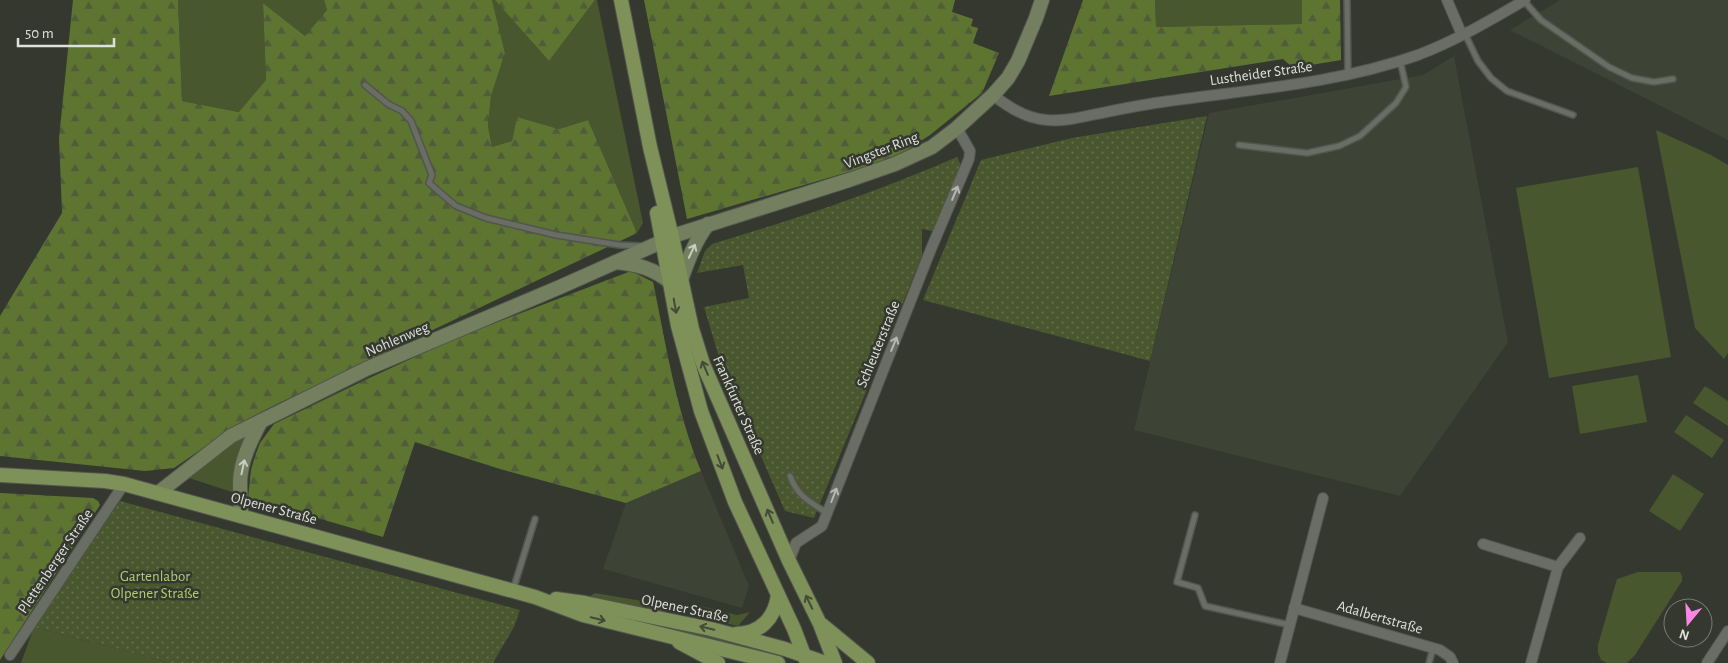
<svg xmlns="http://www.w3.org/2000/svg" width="1728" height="663" font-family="'Alegreya Sans',sans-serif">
	<defs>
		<pattern id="forest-firs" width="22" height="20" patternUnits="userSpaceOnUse" patternTransform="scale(1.25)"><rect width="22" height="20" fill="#5e7532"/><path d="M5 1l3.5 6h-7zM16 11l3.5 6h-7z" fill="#505c3a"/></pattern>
		<pattern id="garden-dots" width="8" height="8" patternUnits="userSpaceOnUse" patternTransform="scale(1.25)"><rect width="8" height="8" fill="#49572e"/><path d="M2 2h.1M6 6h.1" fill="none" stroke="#636f4c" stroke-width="1.8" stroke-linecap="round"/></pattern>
	</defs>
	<rect width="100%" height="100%" fill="#34382f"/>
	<g fill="#3d4335">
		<path d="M1560,0H1728V140L1510,30Z"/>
		<path d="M1454,56L1508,342L1400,496L1134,430L1209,113L1423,75Z"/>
		<path d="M701,471L749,586L742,608L603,569L626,503Z"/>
	</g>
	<g fill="#49572e">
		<path d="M178,0H324L327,10L305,36L263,3L266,80L240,112L182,101Z"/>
		<path d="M492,0H495L549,61L595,0H597L643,223L637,233L588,120L559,129L517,117L512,141L492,147L488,126L491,96L505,53Z"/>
		<path d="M1155,0H1302V24L1156,27Z"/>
		<path d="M1656,130L1711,155L1728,165V353L1724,359L1695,328Z"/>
		<path d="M1638,167L1671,357L1549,378L1516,188Z"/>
		<path d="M1638,375L1647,422L1580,434L1572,386Z"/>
		<path d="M1705,386L1728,401V426L1693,403Z"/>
		<path d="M1686,415L1724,440L1712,458L1674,432Z"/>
		<path d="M247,434L235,493L189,478L227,447Z"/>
		<path d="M1673,474L1704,494L1680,531L1649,511Z"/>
		<path d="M1638,572H1680L1682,576V581L1635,655L1627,663H1607L1601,660L1598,653V645L1617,579Z"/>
		<path d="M595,593L672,606L666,615L578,597L590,596Z"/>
		<path d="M696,605L737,615L750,612L738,626L700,617Z"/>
		<path d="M652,623L780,652L783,660L651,625Z"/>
		<path d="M34,627L171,663H21Z"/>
	</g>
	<g fill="url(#forest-firs)">
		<path d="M73,0H178L182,101L239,112L266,80L263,3L305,36L327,10L324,0H492L505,53L491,96L488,126L492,147L512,141L517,117L559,129L588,120L637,233L277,404L238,424L174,468L145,471L0,456V316L62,213L59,138Z"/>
		<path d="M495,0H595L549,61Z"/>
		<path d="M644,0H955L952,12L973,19L971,26L978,28L973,43L999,53L982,93L930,135L893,159L687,219Z"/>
		<path d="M1083,0H1155L1156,27L1302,24V0H1340L1341,60L1293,68L1283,59L1049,96Z"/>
		<path d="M631,271L653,282C666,345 676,410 701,471L626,503L500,469L415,442L383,537L248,498L251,470L255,456L260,443L274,424L365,380L456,338Z"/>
		<path d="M0,493L93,498L98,501L100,505L0,660Z"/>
	</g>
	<g fill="url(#garden-dots)">
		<path d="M1207,116L1150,361L923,300L981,160L1072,138Z"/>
		<path d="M957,157L960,163L961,170L936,232L922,229V256L814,518L785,511L722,367L704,307L749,298L743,265L697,273L705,251L712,244C796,219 877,192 957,157Z"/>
		<path d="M120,501L520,610L514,627L493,663H171L34,627Z"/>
	</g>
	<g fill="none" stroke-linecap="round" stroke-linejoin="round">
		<g stroke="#52554e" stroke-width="8">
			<g id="service">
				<path d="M1347,0L1348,75"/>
				<path d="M1524,1L1541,20L1609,67L1632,78L1654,82L1673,79"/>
				<path d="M1465,34L1478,61L1491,78L1507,91L1573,115"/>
				<path d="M365,85L388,104L402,111L411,121L432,175L429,183L456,206L486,218L556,235L619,245L642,246"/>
				<path d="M1239,145L1307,153L1339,146L1360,136L1396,103L1406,87L1400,60"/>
				<path d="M790,476C798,497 809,501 827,513"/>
				<path d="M1195,515L1177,582L1198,588L1205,606L1290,625"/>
				<path d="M513,590L535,519"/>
				<path d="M1429,663L1433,648"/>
			</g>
		</g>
		<g stroke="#52554e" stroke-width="12">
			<g id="minor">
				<path d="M1447,0L1462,35"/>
				<path d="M993,95C1008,107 1027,119 1047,120C1066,122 1084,116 1102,113C1120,109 1137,106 1155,103C1243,90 1333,85 1418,55C1455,41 1491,20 1525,0"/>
				<path d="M1483,544L1558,567L1531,663"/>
				<path d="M789,561L796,543L822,526L931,249L969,159L970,151L957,128"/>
				<path d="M1558,567L1580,538"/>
				<path d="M1294,608L1440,650L1450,657L1453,663"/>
				<path d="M10,655L124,484"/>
				<path d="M1280,663L1323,498"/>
				<path d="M1707,663L1728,631"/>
			</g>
		</g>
		<g stroke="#52554e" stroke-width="16">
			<g id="secondary">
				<path d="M616,262C637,264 655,269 671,283"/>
				<path d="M681,280C688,260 695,241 708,224"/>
				<path d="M158,493L231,436L366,369L560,287L679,234L849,180L895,164L932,147L957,128L993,95L1008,78L1018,61L1036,18L1042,0"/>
				<path d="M241,516C241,505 240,494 240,484C240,461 251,440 261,421"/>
			</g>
		</g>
		<g stroke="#52554e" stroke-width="16">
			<g id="primary">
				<path d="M621,0L650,147L672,237L692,329L703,364L789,561L820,624L835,663"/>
				<path d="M657,213L678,326L701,411L735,502L794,629L807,663"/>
				<path d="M0,475L105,481L124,484L535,597L583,615L778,663"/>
				<path d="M556,599L585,603L711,629L785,649L826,663"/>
				<path d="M822,625L868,663"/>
				<path d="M736,634C760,634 775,618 778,595"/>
				<path d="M679,642L718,663"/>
			</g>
		</g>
		<use href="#service" stroke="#696d64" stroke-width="5"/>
		<use href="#minor" stroke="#696d64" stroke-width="10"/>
		<use href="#secondary" stroke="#737f5e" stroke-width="14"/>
		<use href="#primary" stroke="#7d9158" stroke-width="14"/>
	</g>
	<defs><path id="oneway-shaft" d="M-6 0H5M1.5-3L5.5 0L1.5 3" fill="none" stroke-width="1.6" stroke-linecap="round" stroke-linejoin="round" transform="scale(1.25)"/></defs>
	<g stroke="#b5b8b1">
		<use href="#oneway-shaft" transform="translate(955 193) rotate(-67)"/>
		<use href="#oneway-shaft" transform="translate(894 344) rotate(-68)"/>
		<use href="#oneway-shaft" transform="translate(834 495) rotate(-69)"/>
	</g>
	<g stroke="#c9cdc2">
		<use href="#oneway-shaft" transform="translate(692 251) rotate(-65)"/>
		<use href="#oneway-shaft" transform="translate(243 467) rotate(-78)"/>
	</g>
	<g stroke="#434a37">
		<use href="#oneway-shaft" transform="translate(675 306) rotate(80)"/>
		<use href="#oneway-shaft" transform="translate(705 368) rotate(-113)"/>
		<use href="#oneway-shaft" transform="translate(720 462) rotate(69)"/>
		<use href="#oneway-shaft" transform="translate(770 516) rotate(-113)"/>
		<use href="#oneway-shaft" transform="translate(809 602) rotate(-116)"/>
		<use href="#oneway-shaft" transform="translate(598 619) rotate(13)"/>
		<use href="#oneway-shaft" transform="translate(707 628) rotate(-166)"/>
	</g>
	<g text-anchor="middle" stroke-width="5" stroke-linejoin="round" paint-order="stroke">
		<g font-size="15" fill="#dee1db" stroke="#34382f">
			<text transform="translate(1261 73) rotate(-8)" y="5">Lustheider Straße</text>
			<text transform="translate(881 150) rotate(-21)" y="5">Vingster Ring</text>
			<text transform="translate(397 339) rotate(-23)" y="5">Nohlenweg</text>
			<text transform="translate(878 344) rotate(-68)" y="5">Schleuterstraße</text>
			<text transform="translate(739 405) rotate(66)" y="5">Frankfurter Straße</text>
			<text transform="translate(274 508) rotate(15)" y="5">Olpener Straße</text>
			<text transform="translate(55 561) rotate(-56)" y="5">Plettenberger Straße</text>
			<text transform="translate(685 608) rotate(12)" y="5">Olpener Straße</text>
			<text transform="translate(1380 617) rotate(16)" y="5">Adalbertstraße</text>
		</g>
		<g font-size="15" fill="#afd072" stroke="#34382f">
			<text x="155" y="581">Gartenlabor<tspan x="155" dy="17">Olpener Straße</tspan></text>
		</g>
	</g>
	<g transform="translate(1688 623) rotate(198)"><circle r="24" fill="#34382f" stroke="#787c74"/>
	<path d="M0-4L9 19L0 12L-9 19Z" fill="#fc86e4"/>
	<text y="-8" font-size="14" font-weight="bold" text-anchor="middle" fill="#dee1db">N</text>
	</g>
	<path d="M18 38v8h96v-8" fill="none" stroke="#dee1db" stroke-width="2.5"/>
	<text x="25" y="38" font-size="15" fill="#dee1db" stroke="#34382f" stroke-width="4" paint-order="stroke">50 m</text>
</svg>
